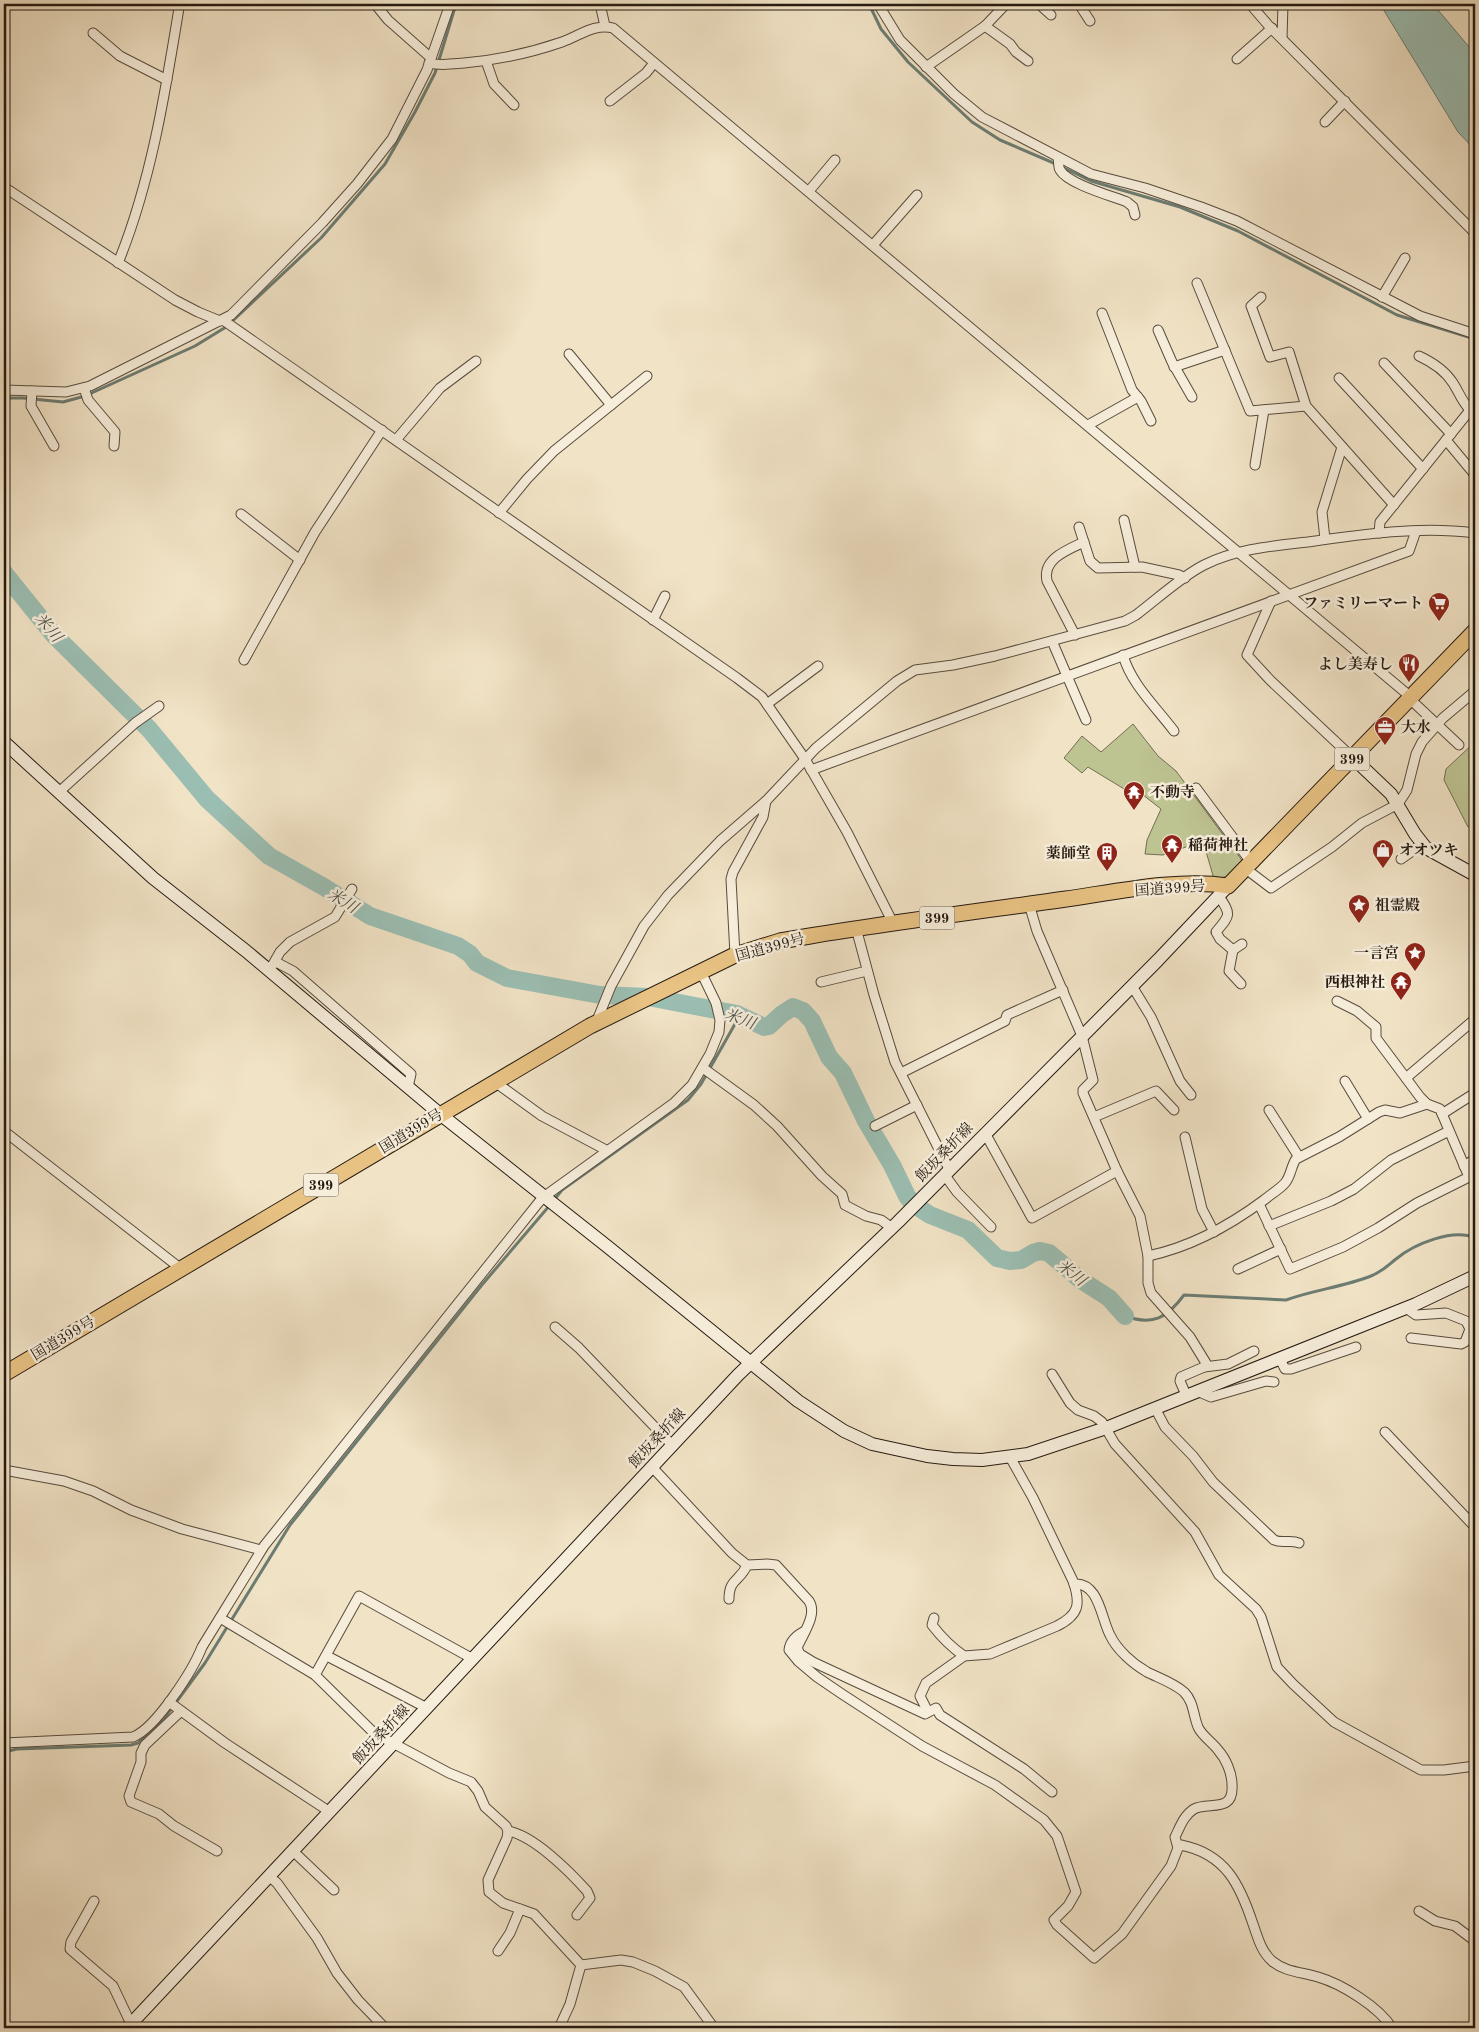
<svg xmlns="http://www.w3.org/2000/svg" width="1479" height="2032" font-family="'Old Standard TT','Noto Serif JP',serif">
	<rect width="100%" height="100%" fill="#f1e3c6"/>
	<filter id="stains"><feTurbulence type="fractalNoise" baseFrequency=".004" numOctaves="4"/><feColorMatrix values="0 0 0 0 .2 0 0 0 0 .09 0 0 0 0 .02 0 0 0 .5 -.17"/></filter>
	<radialGradient id="worn" r=".72"><stop offset=".6" stop-color="#630" stop-opacity="0"/><stop offset="1" stop-color="#630" stop-opacity=".3"/></radialGradient>
	<g fill="#bec392" stroke="#726e52">
		<path d="M1133,724L1158,756L1176,771L1241,859L1244,865L1230,876L1214,879L1203,841L1163,855L1145,854L1147,840L1161,809L1138,791L1134,795L1088,767L1082,773L1064,758L1082,736L1101,752Z"/>
		<path d="M1475,742V830L1468,827L1444,780L1446,769Z"/>
	</g>
	<path fill="#9bbeb2" stroke="#6c7c72" d="M1380,4H1433L1475,54V150L1458,132Z"/>
	<g fill="none" stroke-linecap="round" stroke-linejoin="round">
		<g stroke="#6c7c72" stroke-width="3">
			<path d="M869,4L881,29L908,62L972,122L1000,140L1056,164"/>
			<path d="M1062,167L1091,181L1180,207L1238,231L1397,315L1475,339"/>
			<path d="M4,398H23L63,402L85,396L195,346L226,327L321,238L385,164L415,112L435,73L456,4"/>
			<path d="M554,1200L562,1190L688,1100L701,1084L735,1024L737,1014"/>
			<path d="M1125,1316C1153,1326 1167,1318 1184,1295L1286,1300C1313,1290 1343,1287 1371,1276C1383,1271 1387,1266 1396,1259C1414,1244 1453,1228 1475,1238"/>
			<path d="M4,1752L17,1749L131,1745L138,1743L163,1720L205,1663L290,1525L481,1286L550,1205"/>
		</g>
		<path stroke="#9bbeb2" stroke-width="18" d="M4,573L54,635L149,729L207,799L269,856L324,887L370,916L458,946L470,954L477,963L507,978L600,995L648,997L737,1014L764,1027L769,1026L782,1014L793,1007L803,1011L812,1021L829,1057L843,1073L866,1121L892,1165L907,1196L913,1204L930,1215L968,1230L997,1258L1010,1261L1021,1260L1033,1253L1040,1251L1049,1253L1081,1280L1109,1298L1125,1316"/>
		<g stroke="#584c3e" stroke-width="11">
			<g id="street">
				<path d="M375,4L388,20L431,58"/>
				<path d="M600,4L605,26"/>
				<path d="M878,4L900,40L954,94L982,117L1091,174L1145,188L1201,207L1237,221L1420,316L1475,334"/>
				<path d="M1039,4L1051,15"/>
				<path d="M1079,4L1090,21"/>
				<path d="M1250,4L1269,26L1475,233"/>
				<path d="M985,26L1010,44L1016,52L1028,61"/>
				<path d="M93,33L120,56L167,80"/>
				<path d="M1282,38L1283,4"/>
				<path d="M1237,59L1272,28"/>
				<path d="M486,61L494,84L514,105"/>
				<path d="M429,63C441,66 452,64 464,63C498,60 530,53 562,42C579,36 595,23 613,28L1412,698"/>
				<path d="M926,67L985,26L1006,4"/>
				<path d="M610,101L646,73L654,63"/>
				<path d="M1325,122L1345,101"/>
				<path d="M1058,158C1059,161 1058,167 1060,170C1068,184 1112,196 1127,202L1133,207L1135,215"/>
				<path d="M4,187L175,300L198,312L220,321"/>
				<path d="M809,191L835,160"/>
				<path d="M873,245L917,195"/>
				<path d="M118,263C151,182 165,94 179,8"/>
				<path d="M1197,283L1250,411L1306,406"/>
				<path d="M1261,297L1251,306L1270,357L1289,352L1306,406L1394,505"/>
				<path d="M1382,297L1405,258"/>
				<path d="M1102,313L1132,390L1141,401L1151,421"/>
				<path d="M223,320L737,678L762,697L805,759L847,832L893,923"/>
				<path d="M1158,330L1172,362L1192,397"/>
				<path d="M569,354L611,405"/>
				<path d="M1419,356C1432,362 1446,372 1453,383C1460,394 1461,400 1470,410"/>
				<path d="M1384,363L1451,434"/>
				<path d="M1174,367L1225,350"/>
				<path d="M1339,378L1423,469"/>
				<path d="M84,388L88,400L115,432L114,446"/>
				<path d="M4,390L66,392L90,386L231,315L322,223L357,184L392,139L427,70L450,4"/>
				<path d="M32,391L31,406L54,446"/>
				<path d="M1088,425L1138,397"/>
				<path d="M396,440L440,388L476,361"/>
				<path d="M1446,440L1475,475"/>
				<path d="M1255,465L1264,410"/>
				<path d="M499,513L527,479L554,451L647,376"/>
				<path d="M241,514L300,560"/>
				<path d="M1124,520L1135,567"/>
				<path d="M1079,527L1090,561L1098,568L1142,567L1179,575L1185,578"/>
				<path d="M1379,533L1380,522L1475,404"/>
				<path d="M1325,539L1322,512L1342,447"/>
				<path d="M1271,601L1247,655L1270,680L1353,758"/>
				<path d="M653,620L665,596"/>
				<path d="M1075,635L1047,581C1042,559 1067,550 1084,542"/>
				<path d="M1052,641L1086,720"/>
				<path d="M1123,655C1131,684 1156,707 1174,731"/>
				<path d="M244,660L315,532L382,430"/>
				<path d="M1410,699L1459,745"/>
				<path d="M767,704L818,666"/>
				<path d="M811,770L1409,551L1416,531"/>
				<path d="M1196,788L1251,862"/>
				<path d="M59,792L135,723L159,706"/>
				<path d="M1401,859L1422,844"/>
				<path d="M1246,869L1271,888L1332,847L1362,823L1398,804L1407,790L1416,754L1422,742L1443,718L1475,691"/>
				<path d="M1219,896C1231,915 1231,914 1216,932L1220,939L1233,950L1229,971L1241,984"/>
				<path d="M1029,904L1037,931L1082,1036L1093,1080L1083,1090V1093L1117,1171L1140,1216L1148,1256V1283L1151,1293L1190,1337L1206,1363L1204,1367L1181,1377L1180,1381L1186,1395"/>
				<path d="M856,928L874,995L895,1062L949,1169"/>
				<path d="M1233,950L1242,944"/>
				<path d="M735,955L731,879L733,872L763,817L766,801"/>
				<path d="M276,962L293,971L411,1074L408,1087"/>
				<path d="M272,966L280,952L290,942L335,917L352,889"/>
				<path d="M821,982L867,971"/>
				<path d="M1132,986L1151,1017L1180,1081L1191,1095"/>
				<path d="M1337,1001L1357,1011L1376,1027V1038L1420,1097L1427,1104L1440,1109L1469,1177L1475,1180"/>
				<path d="M596,1023L611,986L644,926L668,895L720,841L766,801L816,748L897,681L915,670L953,665L995,656L1125,621L1136,615C1156,600 1182,576 1204,565C1236,549 1272,546 1308,542C1363,534 1420,526 1475,533"/>
				<path d="M703,1068L754,1105L777,1126L822,1176L842,1194L845,1205L866,1216L881,1220L892,1228"/>
				<path d="M901,1073L1005,1021L1007,1015L1063,990"/>
				<path d="M1406,1078L1475,1019"/>
				<path d="M1345,1081L1368,1119"/>
				<path d="M495,1082L542,1116L606,1150"/>
				<path d="M1269,1110L1299,1157"/>
				<path d="M1442,1114L1475,1093"/>
				<path d="M1094,1117L1156,1091L1174,1110"/>
				<path d="M875,1126L917,1105"/>
				<path d="M4,1131L180,1268"/>
				<path d="M985,1133L1032,1218L1117,1171"/>
				<path d="M1185,1137L1202,1209L1214,1232"/>
				<path d="M1464,1166L1475,1159"/>
				<path d="M944,1174L957,1192L991,1227"/>
				<path d="M1259,1204L1290,1269L1343,1247L1378,1228L1417,1203L1469,1177"/>
				<path d="M1269,1226L1331,1201L1354,1189L1391,1160L1449,1131"/>
				<path d="M1148,1256C1191,1247 1229,1226 1264,1200C1271,1194 1280,1189 1285,1183C1291,1176 1291,1166 1296,1159L1339,1137L1379,1112L1385,1110L1400,1113L1427,1104"/>
				<path d="M1238,1269L1281,1249"/>
				<path d="M1406,1308L1416,1315L1446,1313L1466,1321L1470,1329L1465,1342L1461,1344L1411,1338"/>
				<path d="M555,1327L579,1348L673,1446"/>
				<path d="M1280,1359L1285,1369H1291L1356,1347"/>
				<path d="M1204,1367L1228,1364L1254,1351"/>
				<path d="M1052,1374L1070,1403L1078,1410L1094,1416L1102,1422L1115,1444L1195,1532L1219,1575L1256,1609L1261,1617L1277,1667L1293,1684L1334,1722L1421,1770H1444L1475,1766"/>
				<path d="M1197,1391L1211,1397L1266,1381L1274,1382"/>
				<path d="M1155,1408L1165,1427L1193,1456L1213,1482L1274,1540C1283,1544 1290,1539 1299,1543"/>
				<path d="M1385,1432L1475,1527"/>
				<path d="M653,1468L732,1553L747,1565L767,1564L776,1565L809,1601C818,1615 802,1635 797,1648L800,1654L813,1662L925,1714L936,1708L940,1715L1024,1769L1052,1792"/>
				<path d="M4,1470L64,1481L93,1491L131,1510L182,1529L261,1550"/>
				<path d="M729,1599C729,1578 740,1582 747,1565"/>
				<path d="M220,1618L315,1675L374,1733L449,1773L471,1782L478,1791L485,1807L506,1826L508,1831L507,1838L488,1880L489,1892L503,1903L534,1914L581,1965L570,2004L559,2028"/>
				<path d="M934,1618L932,1625C942,1638 951,1647 964,1656"/>
				<path d="M805,1631C797,1635 790,1641 789,1650L798,1661L817,1677L842,1694L922,1746L995,1785L1044,1820L1057,1836L1076,1892L1068,1906L1054,1920L1057,1925L1094,1958L1122,1934L1171,1866L1178,1848L1175,1837C1180,1827 1184,1815 1194,1809C1208,1801 1234,1814 1232,1785C1232,1773 1226,1759 1218,1750C1212,1742 1202,1736 1198,1727C1193,1715 1194,1702 1184,1692C1174,1683 1159,1678 1147,1672C1133,1664 1117,1650 1110,1635C1101,1618 1099,1582 1074,1584"/>
				<path d="M327,1656L427,1708"/>
				<path d="M315,1675L359,1596L473,1659"/>
				<path d="M169,1702L225,1743L330,1812"/>
				<path d="M181,1711L145,1745L141,1753V1762L129,1796L131,1802L159,1814L174,1826L217,1851"/>
				<path d="M928,1712L920,1696L926,1683L964,1656L990,1654L1057,1626C1079,1615 1081,1604 1073,1581L1033,1498L1010,1457"/>
				<path d="M4,1743L133,1737C156,1728 193,1670 202,1647L264,1546L539,1202L545,1196L674,1103L692,1085L710,1054L719,1032L720,1020L716,1003L701,972"/>
				<path d="M508,1831C534,1836 569,1871 587,1891L590,1898L577,1915"/>
				<path d="M1178,1848L1181,1845C1226,1854 1240,1885 1253,1924C1258,1938 1261,1951 1272,1961C1285,1972 1302,1972 1318,1977C1342,1984 1379,2007 1392,2028"/>
				<path d="M293,1851L334,1890"/>
				<path d="M270,1877L277,1883L317,1938L337,1973L358,2000L385,2028"/>
				<path d="M94,1901L71,1942L70,1949L113,1986L131,2024"/>
				<path d="M1419,1911L1435,1921L1455,1926L1475,1941"/>
				<path d="M498,1951L510,1933L520,1909"/>
				<path d="M581,1965L621,1960L633,1962L655,1971L684,1987L714,2028"/>
			</g>
		</g>
		<g stroke="#251a11" stroke-width="14">
			<g id="secondary">
				<path d="M4,742L153,878L246,951L440,1114L608,1247L798,1401L844,1431L872,1444L927,1456L953,1459L982,1460L1028,1454L1106,1428L1416,1304L1475,1276"/>
				<path d="M1353,758L1391,794L1415,834L1426,848L1475,875"/>
				<path d="M127,2028L738,1375L898,1222L1158,960L1228,886"/>
			</g>
		</g>
		<g stroke="#251a11" stroke-width="17">
			<path id="highway" d="M4,1374L590,1026L735,955L780,941L810,936C895,922 981,911 1066,899C1115,892 1180,878 1228,886L1475,631"/>
		</g>
		<use href="#street" stroke="#f6edda" stroke-width="9"/>
		<use href="#secondary" stroke="#f6edda" stroke-width="12"/>
		<use href="#highway" stroke="#e8c283" stroke-width="15"/>
	</g>
	<defs>
		<g id="supermarket-pin" transform="scale(1.125)"><path d="M0 17L-7.5 6A9.5 9.5 0 1 1 7.5 6Z" fill="#8f2418" stroke="#f6edda"/><path d="M-6-5.5h2.5l.6 2H6L4.5 2H-2.5L-4.4-4H-6ZM-1.5 3.2a1.3 1.3 0 1 0 .1 0ZM3 3.2a1.3 1.3 0 1 0 .1 0Z" fill="#fff"/></g>
		<g id="restaurant-pin" transform="scale(1.125)"><path d="M0 17L-7.5 6A9.5 9.5 0 1 1 7.5 6Z" fill="#8f2418" stroke="#f6edda"/><path d="M-5-6h1v4h1v-4h1v4h1v-4h1v5L-1.5 .5V6h-2V.5L-5-1ZM5-6V6H3V1.5H1.5Q1.5-4 5-6Z" fill="#fff"/></g>
		<g id="office-pin" transform="scale(1.125)"><path d="M0 17L-7.5 6A9.5 9.5 0 1 1 7.5 6Z" fill="#8f2418" stroke="#f6edda"/><path d="M-6-3h4V-5.5h4V-3h4V5H-6ZM-1-4.5V-3h2v-1.5ZM-6 0V1H6V0Z" fill="#fff"/></g>
		<g id="temple-pin" transform="scale(1.125)"><path d="M0 17L-7.5 6A9.5 9.5 0 1 1 7.5 6Z" fill="#8f2418" stroke="#f6edda"/><path d="M0-6L5-2H3V0L6.5 2.5H4V6H1.5V3h-3V6H-4V2.5H-6.5L-3 0V-2H-5Z" fill="#fff"/></g>
		<g id="shop-pin" transform="scale(1.125)"><path d="M0 17L-7.5 6A9.5 9.5 0 1 1 7.5 6Z" fill="#8f2418" stroke="#f6edda"/><path d="M-5-2.5h2.3a2.7 3.5 0 0 1 5.4 0H5L5.5 6h-11ZM-1.5-2.5h3a1.5 2.3 0 0 0-3 0Z" fill="#fff"/></g>
		<g id="building-pin" transform="scale(1.125)"><path d="M0 17L-7.5 6A9.5 9.5 0 1 1 7.5 6Z" fill="#8f2418" stroke="#f6edda"/><path d="M-4-6H4V6H1V3H-1V6H-4ZM-2.5-4.3h1.7v1.8h-1.7ZM.8-4.3h1.7v1.8H.8ZM-2.5-1h1.7V.8h-1.7ZM.8-1h1.7V.8H.8Z" fill="#fff"/></g>
		<g id="sight-pin" transform="scale(1.125)"><path d="M0 17L-7.5 6A9.5 9.5 0 1 1 7.5 6Z" fill="#8f2418" stroke="#f6edda"/><path d="M0-6L1.8-2.2L6-1.7L2.9 1.2L3.7 5.4L0 3.3L-3.7 5.4L-2.9 1.2L-6-1.7L-1.8-2.2Z" fill="#fff"/></g>
	</defs>
	<g fill-rule="evenodd">
		<use href="#supermarket-pin" x="1439" y="603"/>
		<use href="#restaurant-pin" x="1409" y="664"/>
		<use href="#office-pin" x="1385" y="727"/>
		<use href="#temple-pin" x="1134" y="792"/>
		<use href="#temple-pin" x="1172" y="845"/>
		<use href="#shop-pin" x="1383" y="850"/>
		<use href="#building-pin" x="1107" y="853"/>
		<use href="#sight-pin" x="1359" y="905"/>
		<use href="#sight-pin" x="1415" y="953"/>
		<use href="#temple-pin" x="1401" y="982"/>
	</g>
	<g text-anchor="middle" stroke-width="5" stroke-linejoin="round" paint-order="stroke">
		<g fill="#f6edda" stroke="#64594d" stroke-width="1">
			<rect x="1334.5" y="747.5" width="35" height="23" rx="4"/>
			<rect x="919.5" y="906.5" width="35" height="23" rx="4"/>
			<rect x="303.5" y="1173.5" width="35" height="23" rx="4"/>
		</g>
		<g font-size="14" font-weight="bold" fill="#251a11">
			<text x="1352" y="764">399</text>
			<text x="937" y="923">399</text>
			<text x="321" y="1190">399</text>
		</g>
		<g font-size="15" font-weight="bold" fill="#251a11" stroke="#f6edda" text-anchor="end">
			<text x="1423" y="608">ファミリーマート</text>
			<text x="1393" y="669">よし美寿し</text>
			<text x="1401" y="732" text-anchor="start">大水</text>
			<text x="1150" y="797" text-anchor="start">不動寺</text>
			<text x="1188" y="850" text-anchor="start">稲荷神社</text>
			<text x="1399" y="855" text-anchor="start">オオツキ</text>
			<text x="1091" y="858">薬師堂</text>
			<text x="1375" y="910" text-anchor="start">祖霊殿</text>
			<text x="1399" y="958">一言宮</text>
			<text x="1385" y="987">西根神社</text>
		</g>
		<g font-size="15" fill="#251a11" stroke="#f6edda">
			<text transform="translate(1170 888) rotate(-4)" y="5">国道399号</text>
			<text transform="translate(770 947) rotate(-15)" y="5">国道399号</text>
			<text transform="translate(411 1131) rotate(-31)" y="5">国道399号</text>
			<text transform="translate(944 1152) rotate(-46)" y="5">飯坂桑折線</text>
			<text transform="translate(63 1338) rotate(-31)" y="5">国道399号</text>
			<text transform="translate(657 1438) rotate(-47)" y="5">飯坂桑折線</text>
			<text transform="translate(381 1734) rotate(-47)" y="5">飯坂桑折線</text>
		</g>
		<g font-size="16" font-style="italic" fill="#4e5349" stroke="#f6edda">
			<text transform="translate(49 627) rotate(49)" y="6">米川</text>
			<text transform="translate(343 900) rotate(31)" y="6">米川</text>
			<text transform="translate(740 1018) rotate(20)" y="6">米川</text>
			<text transform="translate(1072 1272) rotate(38)" y="6">米川</text>
		</g>
	</g>
	<rect width="1479" height="2032" fill="none" stroke="#f1e3c6" stroke-width="20"/>
	<rect x="5" y="5" width="1469" height="2022" fill="none" stroke="#251a11" stroke-width="2.5"/>
	<rect x="10" y="10" width="1459" height="2012" fill="none" stroke="#251a11"/>
	<rect width="100%" height="100%" filter="url(#stains)"/>
	<rect width="100%" height="100%" fill="url(#worn)"/>
</svg>
